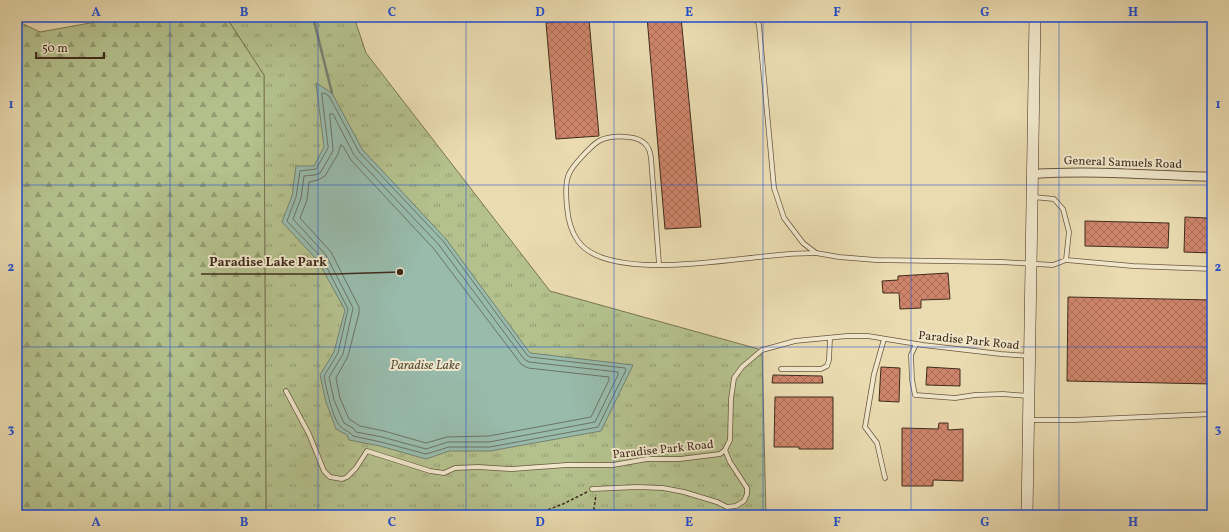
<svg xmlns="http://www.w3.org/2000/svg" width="1229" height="532" font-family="Vollkorn,serif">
	<defs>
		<pattern id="grass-tufts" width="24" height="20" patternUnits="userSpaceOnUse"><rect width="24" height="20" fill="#b4c18d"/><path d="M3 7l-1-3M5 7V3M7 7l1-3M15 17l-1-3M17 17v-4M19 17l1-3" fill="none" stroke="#949d72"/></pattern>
		<pattern id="forest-firs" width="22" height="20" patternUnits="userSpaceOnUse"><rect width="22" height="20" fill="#b4c18d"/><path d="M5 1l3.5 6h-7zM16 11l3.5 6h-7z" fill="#949d72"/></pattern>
		<pattern id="building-cross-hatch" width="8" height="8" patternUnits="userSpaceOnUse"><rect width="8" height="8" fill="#cf856b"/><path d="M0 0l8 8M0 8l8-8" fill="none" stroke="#a96d57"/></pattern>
	</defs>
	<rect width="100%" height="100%" fill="#eadbb0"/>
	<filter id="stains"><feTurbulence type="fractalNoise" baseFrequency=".005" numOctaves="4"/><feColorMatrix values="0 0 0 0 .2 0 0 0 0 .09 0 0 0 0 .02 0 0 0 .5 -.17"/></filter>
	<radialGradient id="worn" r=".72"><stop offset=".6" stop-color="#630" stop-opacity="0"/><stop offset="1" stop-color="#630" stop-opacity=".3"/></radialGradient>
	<path fill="url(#grass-tufts)" stroke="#7a7654" d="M226,17H354L366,53L550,291L762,350L766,515H266L264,75Z"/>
	<path fill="url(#forest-firs)" stroke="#7a7654" d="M113,17H226L264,75L266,515H17V21L40,32L107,20Z"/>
	<path fill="#98bbac" stroke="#758172" d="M316,83L332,93L362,149L446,239L530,353L633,365L601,431L490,451H449L426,459L380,446L349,440L347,435L336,429L326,402L320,375L334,352L345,310L318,261L282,222L292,196L296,166H314L324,147Z"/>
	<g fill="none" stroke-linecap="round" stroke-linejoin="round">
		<g stroke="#6c7364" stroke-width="1">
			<path d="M322,93H324L329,96L359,152L443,241L527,355L530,357L625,368L626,370L598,427L490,447H449L426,454L381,442L353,436C349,431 345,431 341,427C333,421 326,387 324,376L338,353L348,309L322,258L287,221L296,197L300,171L316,169L328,148Z"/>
			<path d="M330,114H333L354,155L439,245L524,359L529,362L618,372V375L595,422L489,442H448L426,449L382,437L356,432L353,428L344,423L334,400L329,377L343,354L353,308L326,255L293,219L301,198L304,176L315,175L320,173L333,151Z"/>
			<path d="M341,145L343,146L351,160L434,249L521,364L528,368L609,377V380L591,417L489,436L447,437L426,443L384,431L360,426L349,419L340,398L336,378L348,356L359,313V307L331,252L300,218L307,200L309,182L318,180L325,176L338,154Z"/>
		</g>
		<path stroke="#758172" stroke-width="2.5" d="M313,17L332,93"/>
	</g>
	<g fill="url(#building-cross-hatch)" stroke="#402b1c">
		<path d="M647,17H681L701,227L665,229Z"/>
		<path d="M589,19L599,136L556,139L546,23Z"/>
		<path d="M1185,217L1207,218L1206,219H1212V253L1184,252Z"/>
		<path d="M1085,221L1169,223L1168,248L1085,246Z"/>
		<path d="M948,273L950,299L921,300V308L900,309L899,293H883L882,281L898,280V276Z"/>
		<path d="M1068,297L1212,300V384L1067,381Z"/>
		<path d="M881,367L900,368L899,402L879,401Z"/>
		<path d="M927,367L960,369V386L926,385Z"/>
		<path d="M773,375L822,376L823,383H772Z"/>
		<path d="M775,397H833V449H799V447H774Z"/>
		<path d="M939,423H948V430L963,429V481L933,480V486H902V428L938,429Z"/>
	</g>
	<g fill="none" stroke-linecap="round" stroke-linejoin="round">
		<g stroke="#6a5741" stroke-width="5.5">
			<g id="lane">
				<path d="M755,17L759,25L774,188L784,218L803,243L816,253L839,257L876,260L1002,262L1053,265L1066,260L1069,232L1063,209L1054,199L1033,197"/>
				<path d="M1066,260L1133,266L1212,269"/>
				<path d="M659,264L651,158C650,152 649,146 643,142C634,135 610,135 599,141C592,145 572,166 569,174C565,182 566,197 567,207C568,219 570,230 578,241C606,281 724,260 768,256C784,254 800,253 816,253"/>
				<path d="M884,339L874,374L865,427L877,443L885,478"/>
				<path d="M916,344L911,355L912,380L915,395L955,398L975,395L1003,394L1028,396"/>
				<path d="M781,369H821L827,366L829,360L830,338"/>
				<path d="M286,391L309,434L324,471L330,477L342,479L347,477L356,468L367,451L430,471L444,473L455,468L478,467L512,469L567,465H613L647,459H680L720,454L725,450L730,440L731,399L734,378L742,367L762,350L795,341L847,336H868L923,345L1001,354L1029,356"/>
				<path d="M1029,420H1074L1212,414"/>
				<path d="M592,489L637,487L663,488L684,492L717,502L727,507L736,506L744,501L747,494V488L730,462L725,450"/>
			</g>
		</g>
		<g stroke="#6a5741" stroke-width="10">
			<path id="street" d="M1033,174C1093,170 1152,175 1212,177"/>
		</g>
		<g stroke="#402b1c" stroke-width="12">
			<path id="secondary" d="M1027,515L1035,17"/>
		</g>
		<g stroke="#402b1c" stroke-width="1.5" stroke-dasharray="3 2" stroke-linecap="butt">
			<path d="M534,515L563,504L587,492"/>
			<path d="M593,515L596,495"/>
		</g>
		<use href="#lane" stroke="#f1e8cc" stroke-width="4"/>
		<use href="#street" stroke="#f1e8cc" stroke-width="8"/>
		<use href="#secondary" stroke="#f1e8cc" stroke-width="11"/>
	</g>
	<path fill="none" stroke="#1d4ed8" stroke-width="1" stroke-opacity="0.55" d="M170,17V515M318,17V515M466,17V515M614,17V515M763,17V515M911,17V515M1059,17V515M17,185H1212M17,347H1212"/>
	<g text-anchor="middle" stroke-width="4" stroke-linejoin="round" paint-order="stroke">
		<g font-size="12" fill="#402b1c" stroke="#f1e8cc">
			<text transform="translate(1123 162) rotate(2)" y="4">General Samuels Road</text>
			<text transform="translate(969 340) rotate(6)" y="4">Paradise Park Road</text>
			<text transform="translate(663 449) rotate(-6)" y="4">Paradise Park Road</text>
		</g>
		<g font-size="13" font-style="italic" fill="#564f40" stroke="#f1e8cc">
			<text x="425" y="369">Paradise Lake</text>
		</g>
	</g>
	<path fill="none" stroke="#402b1c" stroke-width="1.5" d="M400 272L335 274H201"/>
	<circle fill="#402b1c" stroke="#f1e8cc" stroke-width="1.5" cx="400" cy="272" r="4"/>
	<g font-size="13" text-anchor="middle" font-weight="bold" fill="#402b1c" stroke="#f1e8cc" stroke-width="4" stroke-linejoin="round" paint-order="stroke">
		<text x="268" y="266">Paradise Lake Park</text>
	</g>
	<rect width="1229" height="532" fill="none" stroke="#eadbb0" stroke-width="44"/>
	<path d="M36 52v6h68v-6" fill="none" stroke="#402b1c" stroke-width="2"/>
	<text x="42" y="52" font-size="12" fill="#402b1c" stroke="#f1e8cc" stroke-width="3" paint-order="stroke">50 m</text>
	<rect x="22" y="22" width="1185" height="488" fill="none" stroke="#1d4ed8" stroke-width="1.5"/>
	<g font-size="13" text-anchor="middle" font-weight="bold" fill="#1d4ed8">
		<text x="96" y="16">A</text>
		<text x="244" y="16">B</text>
		<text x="392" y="16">C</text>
		<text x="540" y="16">D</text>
		<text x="689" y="16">E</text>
		<text x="837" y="16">F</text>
		<text x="985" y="16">G</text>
		<text x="1133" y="16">H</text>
		<text x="11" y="108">1</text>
		<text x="1218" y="108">1</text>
		<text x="11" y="271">2</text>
		<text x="1218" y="271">2</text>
		<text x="11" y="433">3</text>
		<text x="1218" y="433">3</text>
		<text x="96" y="526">A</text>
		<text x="244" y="526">B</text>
		<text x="392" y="526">C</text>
		<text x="540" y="526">D</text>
		<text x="689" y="526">E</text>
		<text x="837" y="526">F</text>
		<text x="985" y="526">G</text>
		<text x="1133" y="526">H</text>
	</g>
	<rect width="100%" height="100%" filter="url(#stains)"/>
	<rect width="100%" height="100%" fill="url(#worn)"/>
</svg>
